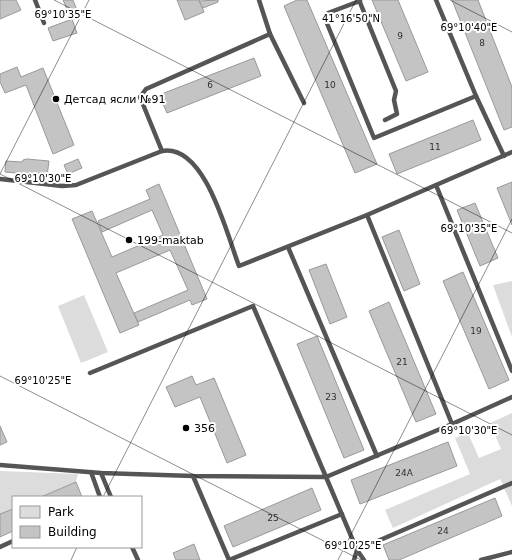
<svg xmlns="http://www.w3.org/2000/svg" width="512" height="560" font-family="'DejaVu Sans',sans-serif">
	<rect width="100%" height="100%" fill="#fff"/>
	<g fill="#dcdcdc">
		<path d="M512,281V337L493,285Z"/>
		<path d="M84,295L108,352L81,363L58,306Z"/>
		<path d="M512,413V506L500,479L393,528L385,510L470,474L455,438L468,433L479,458L501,449L490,423Z"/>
		<path d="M0,471L78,474L76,482L41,497H13V509L0,514Z"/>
	</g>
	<g fill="#c4c4c4" stroke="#999">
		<path d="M0,0H16L21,10L0,19Z"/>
		<path d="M63,0H73L78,13L70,16Z"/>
		<path d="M177,0H199L204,12L185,20Z"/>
		<path d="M218,0V2L203,8L199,1Z"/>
		<path d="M297,0H307L377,164L355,173L284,6Z"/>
		<path d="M372,0H398L428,72L406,81Z"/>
		<path d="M452,0H478L512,87V127L504,130Z"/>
		<path d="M72,19L77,33L53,41L48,28Z"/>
		<path d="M254,58L261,76L167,113L159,95Z"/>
		<path d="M17,67L21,77L43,68L74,145L53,154L26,85L5,93L0,82V74Z"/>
		<path d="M473,120L481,140L397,174L389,154Z"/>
		<path d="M27,159L49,161L47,176L5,172L6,161L22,162L23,160Z"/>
		<path d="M78,159L82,168L68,174L64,165Z"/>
		<path d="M512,182V225L497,188Z"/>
		<path d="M159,184L207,299L192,305L190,300L138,322L134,313L188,290L170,250L116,273L139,325L120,333L72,219L92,211L112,257L163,235L152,210L102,232L98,221L150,199L146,190Z"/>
		<path d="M475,203L498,258L480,266L457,210Z"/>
		<path d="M399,230L420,284L404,291L382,237Z"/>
		<path d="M326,264L347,317L330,324L309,270Z"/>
		<path d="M463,272L509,380L489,389L443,281Z"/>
		<path d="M389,302L436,414L416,422L369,311Z"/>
		<path d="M317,336L364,450L344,458L297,344Z"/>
		<path d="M192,376L196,385L214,378L246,455L227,463L200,397L175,407L166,387Z"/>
		<path d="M0,426L7,442L0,445Z"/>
		<path d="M448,442L457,466L360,504L351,480Z"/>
		<path d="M76,482L82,497H41Z"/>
		<path d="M312,488L321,510L233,547L224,526Z"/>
		<path d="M495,498L502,516L399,560H389L383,545Z"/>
		<path d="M13,509V531L0,537V514Z"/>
		<path d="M194,544L200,560H176L173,553Z"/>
	</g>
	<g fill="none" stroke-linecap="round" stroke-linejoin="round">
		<g stroke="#555" stroke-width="4.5">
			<path d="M35,0L44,23"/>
			<path d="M259,0L270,34L304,103"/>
			<path d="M359,0L396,91L394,100L397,114L385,120"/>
			<path d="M436,0L476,96L504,156"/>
			<path d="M360,1L328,13L326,21L374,138L476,96"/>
			<path d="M162,151L140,97L146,89L270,34"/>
			<path d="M0,179L62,186L76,185L162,151C205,143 227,235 239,266L367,215L512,152"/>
			<path d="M436,185L512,371"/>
			<path d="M288,247L377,456"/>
			<path d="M452,424L512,397"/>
			<path d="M0,465L101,473L193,476L326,477L253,306L90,373"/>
			<path d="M91,472L100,497"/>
			<path d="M101,473L111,497"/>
			<path d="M193,476L229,560"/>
			<path d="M0,547L13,541"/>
			<path d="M132,547L138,560"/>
			<path d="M229,560L342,514"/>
			<path d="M354,560L357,550L512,483"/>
			<path d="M364,560L357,550L326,477L452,424L367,215"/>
			<path d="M481,560L512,552"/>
		</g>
	</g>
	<path fill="none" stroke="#000" stroke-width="1" stroke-opacity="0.45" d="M54,0L512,233M450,0L512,32M0,174L512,435M0,174L89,0M0,376L361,560M103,497L356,0M71,560L77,547M338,560L512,219"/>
	<g fill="#000" stroke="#fff" stroke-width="1.5">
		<circle cx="56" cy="99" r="4"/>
		<circle cx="129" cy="240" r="4"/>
		<circle cx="186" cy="428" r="4"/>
	</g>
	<g text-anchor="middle" stroke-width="4" stroke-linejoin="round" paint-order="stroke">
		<g font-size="9" fill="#313131">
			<text x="400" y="39">9</text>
			<text x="482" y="46">8</text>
			<text x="210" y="88">6</text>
			<text x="330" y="88">10</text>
			<text x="435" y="150">11</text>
			<text x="476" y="334">19</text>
			<text x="402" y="365">21</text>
			<text x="331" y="400">23</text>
			<text x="404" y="476">24А</text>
			<text x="273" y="521">25</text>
			<text x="443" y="534">24</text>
		</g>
		<g font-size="11" fill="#000" stroke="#fff" text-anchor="start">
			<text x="64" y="103">Детсад ясли №91</text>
			<text x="137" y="244">199-maktab</text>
			<text x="194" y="432">356</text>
		</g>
	</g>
	<g font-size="10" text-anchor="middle" fill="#000" stroke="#fff" stroke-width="4" stroke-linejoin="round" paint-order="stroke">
		<text x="63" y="18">69°10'35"E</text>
		<text x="351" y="22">41°16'50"N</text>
		<text x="469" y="31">69°10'40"E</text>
		<text x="43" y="182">69°10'30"E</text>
		<text x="469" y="232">69°10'35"E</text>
		<text x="43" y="384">69°10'25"E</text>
		<text x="469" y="434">69°10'30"E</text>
		<text x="353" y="549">69°10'25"E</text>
	</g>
	<rect x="12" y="496" width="130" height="52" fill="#ffffff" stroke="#999999"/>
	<rect x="20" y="506" width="20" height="12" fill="#dcdcdc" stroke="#999999"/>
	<text x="48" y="516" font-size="12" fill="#000000">Park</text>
	<rect x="20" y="526" width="20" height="12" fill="#c4c4c4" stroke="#999999"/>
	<text x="48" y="536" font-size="12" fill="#000000">Building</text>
</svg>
